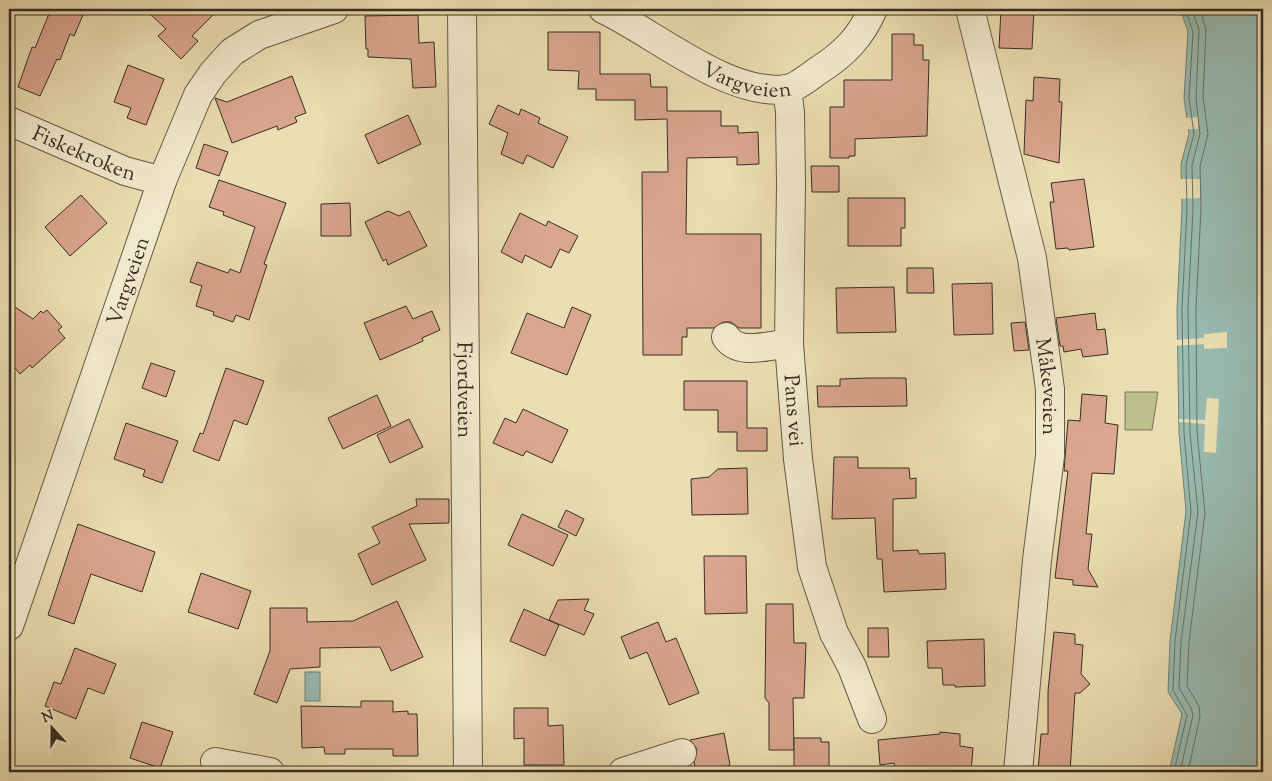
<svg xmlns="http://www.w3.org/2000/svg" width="1272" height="781" font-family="'Sorts Mill Goudy',serif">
	<rect width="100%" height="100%" fill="#ebdeb2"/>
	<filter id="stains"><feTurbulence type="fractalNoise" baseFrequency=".004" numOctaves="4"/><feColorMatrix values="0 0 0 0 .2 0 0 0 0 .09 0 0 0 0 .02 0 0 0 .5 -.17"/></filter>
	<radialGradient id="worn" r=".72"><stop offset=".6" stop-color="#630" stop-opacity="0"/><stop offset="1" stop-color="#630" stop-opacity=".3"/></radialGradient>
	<path fill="#bbc08a" stroke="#787657" d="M1125,392H1158L1152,430H1125Z"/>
	<g fill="#99bbb1" stroke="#718279">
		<path d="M1180,9H1263V772H1169L1182,714L1168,692L1170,641L1186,511L1179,433L1177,309L1182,209L1181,164L1189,134L1184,98L1188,31Z"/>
		<rect x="305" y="672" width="15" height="29"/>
	</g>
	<g fill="#ebdeb2">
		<path d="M1199,117L1198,129H1186L1184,118Z"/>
		<path d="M1179,179H1200V198L1179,199Z"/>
		<path d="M1227,332V348L1204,349V344L1175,346V340L1204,338V334Z"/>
		<path d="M1207,398L1219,399L1216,453L1204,452L1205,424L1179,422V419L1205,420Z"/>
	</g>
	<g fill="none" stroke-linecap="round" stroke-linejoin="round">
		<g stroke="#68746a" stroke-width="1">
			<path d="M1174,772L1187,715L1173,690L1175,641L1191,512L1184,433L1182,309L1187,209L1186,164L1194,134L1189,98L1193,32L1185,9"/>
			<path d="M1180,772L1193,715L1191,708L1179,688L1181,642L1198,512L1190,433L1188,309L1193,209L1192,165L1200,134L1196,98L1199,30L1192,9"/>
			<path d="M1188,772L1200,716L1199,706L1187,686L1189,642L1205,513L1197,432L1196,309L1201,209L1200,166L1208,134L1203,97L1206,30L1200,9"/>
		</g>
	</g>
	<g fill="#d9a68e" stroke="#362d24">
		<path d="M51,9L63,14L66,9L83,15L74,36L70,34L60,60L57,59L40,96L18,87L32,47L35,48Z"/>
		<path d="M145,9H219L192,36L198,41L181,59L158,36L166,29Z"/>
		<path d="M1001,9H1034L1032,49L999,48Z"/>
		<path d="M418,15L419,43L434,42L436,87L413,88L411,59L368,57V49H366L365,16Z"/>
		<path d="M548,32H600V74H650L651,87H667V111H721V126H738V133L758,132L759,164L737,165V157L687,158L686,234H761V328H739L731,322H723L714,328H687V337H682V355H643L642,172H668L667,119L635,120V100H596V89H578L579,71L548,70Z"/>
		<path d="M892,34H914V45H923V60H929L927,136L855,139V156H849V158H830V107H844V80H892Z"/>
		<path d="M128,65L164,79L146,125L127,118L131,108L114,102Z"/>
		<path d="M292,76L306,113L295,117L297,122L278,130L277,126L232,143L215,98L227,102Z"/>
		<path d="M1034,77L1060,79L1059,102H1062L1059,163L1024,154L1026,100L1033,101Z"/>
		<path d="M498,105L519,115L521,109L540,118L538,123L568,137L553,168L527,155L523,164L501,154L508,133L489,124Z"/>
		<path d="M408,115L421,144L378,164L365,135Z"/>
		<path d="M204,144L228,152L219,176L196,168Z"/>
		<path d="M811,166H839V192H812Z"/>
		<path d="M1084,179L1094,247L1069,250L1068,248L1056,249L1050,202H1054L1051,183Z"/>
		<path d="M219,180L286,203L264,264L267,265L249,320L236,315L233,322L213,315L214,312L196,306L202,286L190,282L197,262L228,273L230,269L240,273L255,227L223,215L224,212L209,207Z"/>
		<path d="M81,195L107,223L70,256L45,227Z"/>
		<path d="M848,198H905V228H901V246H848Z"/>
		<path d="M350,203L351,236H321V204Z"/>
		<path d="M388,211L399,216L409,211L427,246L388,265L386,259L383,261L365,222Z"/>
		<path d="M520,213L546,226L548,221L578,236L569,253L560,249L551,268L525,255L522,263L501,252Z"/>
		<path d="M907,268H933L934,293H907Z"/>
		<path d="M992,283L993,334L954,335L952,284Z"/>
		<path d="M894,287L896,332L837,333L836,288Z"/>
		<path d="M9,303L33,319L41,311L43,313L47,310L62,327L58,330L65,338L32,368L30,365L20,374L9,361Z"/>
		<path d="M406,306L413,319L432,311L440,330L422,338L423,341L380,360L364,323Z"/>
		<path d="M572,307L591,315L567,375L511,353L527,313L564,328Z"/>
		<path d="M1095,313L1097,330L1105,329L1108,354L1083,357L1081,349L1064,352L1063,346H1060L1056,318Z"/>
		<path d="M1025,322L1029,350L1014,351L1011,323Z"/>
		<path d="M151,363L175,371L166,397L142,388Z"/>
		<path d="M226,368L264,381L247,425L234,420L219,461L193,451L200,433L203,434Z"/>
		<path d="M869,378H906L907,406L818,407L817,386H840V379Z"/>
		<path d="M684,381H747V428H767V451H737V432H718V410H684Z"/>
		<path d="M1082,394L1107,396L1105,423L1118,425L1114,474L1092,473L1086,534H1092L1088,569L1098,587L1073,585V580L1055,578L1068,471H1064L1068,420L1080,421Z"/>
		<path d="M377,395L391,426L343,449L328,418Z"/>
		<path d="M523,409L568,430L552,463L526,451L523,456L493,443L505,418L516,423Z"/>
		<path d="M409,419L423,447L390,463L377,435Z"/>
		<path d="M126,423L178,441L162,483L143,476L145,470L114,459Z"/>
		<path d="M834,457H858V468H909L910,479L916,478V498L893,499V551L918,550L919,554L945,553L946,589L884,592L882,559H877L875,518L832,519Z"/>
		<path d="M747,468L748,514L692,515L691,479L709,477L718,469Z"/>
		<path d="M416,499H449V523L409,524L426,560L372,585L358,554L380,543L372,527L417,506Z"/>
		<path d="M566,510L584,519L576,536L558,527Z"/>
		<path d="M522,514L568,535L553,566L508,545Z"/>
		<path d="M78,524L155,552L142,592L91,574L74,624L48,615Z"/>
		<path d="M704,556H746L747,613L705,614Z"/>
		<path d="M201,573L251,591L238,629L188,612Z"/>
		<path d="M589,599L584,610L594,614L584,635L549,620L558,600Z"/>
		<path d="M397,601L423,657L391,671L380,647L320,648V667L290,669L277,703L254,694L270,651V608H307V622L353,621Z"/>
		<path d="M766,604H793L794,643H806L804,698H793L794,750H769V703L765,698Z"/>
		<path d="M524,609L559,625L545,656L510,641Z"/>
		<path d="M658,622L666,642L676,638L699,693L669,705L647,652L630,659L621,637Z"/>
		<path d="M868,628H888L889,657H868Z"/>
		<path d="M1054,632L1075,634V644L1083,645L1081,674L1090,684L1080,693H1075L1070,772H1038L1041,734H1048V691Z"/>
		<path d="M984,639L985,686L955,687V685H943L942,668H928L927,641Z"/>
		<path d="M75,648L116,664L104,694L88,688L76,719L45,706L54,682L61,684Z"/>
		<path d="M361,701H393V712L408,711V714H417L418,756H393V749H345V754H325L324,747L302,748L301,706L361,707Z"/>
		<path d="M514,708H548V726L563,725L564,765H524V738L514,739Z"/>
		<path d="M142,722L173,732L160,768L130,758Z"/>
		<path d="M940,732L960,734V746L973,748L971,772H895L894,763L880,765L878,740L940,734Z"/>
		<path d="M724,733L730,765L727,766L728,772H696L694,762L697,749L690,740Z"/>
		<path d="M794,738H821V742H829V772H794Z"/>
	</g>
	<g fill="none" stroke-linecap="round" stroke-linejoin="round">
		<g stroke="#635948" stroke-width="30">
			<g id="minor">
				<path id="s1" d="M462,9L468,772"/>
				<path id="s2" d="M603,9C653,32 728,97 786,89C796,88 810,76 819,70C844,54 861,37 873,9"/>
				<path id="s3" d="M970,9L1032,258L1050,389V456L1037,560L1018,772"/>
				<path id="s4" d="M787,89L790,112L791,184L789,344L798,459L812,567L834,633L852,667L872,719"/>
				<path id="s5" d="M9,121L125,171L162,181"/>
				<path d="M726,337C740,357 769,344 789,344"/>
				<path id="s6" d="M9,626L162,181L198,95L213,73L232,52L259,35L334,9"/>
				<path d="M215,762L270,772"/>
				<path d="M623,772L682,753"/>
			</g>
		</g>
		<use href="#minor" stroke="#f2eacd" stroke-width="28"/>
	</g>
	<g text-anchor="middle" stroke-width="4.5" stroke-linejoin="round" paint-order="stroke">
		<g font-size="21" fill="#362d24" stroke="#f2eacd">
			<text dy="7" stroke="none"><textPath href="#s2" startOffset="162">Vargveien</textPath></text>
			<text dy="7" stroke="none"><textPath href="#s5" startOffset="82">Fiskekroken</textPath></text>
			<text dy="7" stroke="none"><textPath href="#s6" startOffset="365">Vargveien</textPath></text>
			<text dy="7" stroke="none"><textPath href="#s3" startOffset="386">Måkeveien</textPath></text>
			<text dy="7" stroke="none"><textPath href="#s1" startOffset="381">Fjordveien</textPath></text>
			<text dy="7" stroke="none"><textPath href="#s4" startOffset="322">Pans vei</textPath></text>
		</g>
	</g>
	<rect width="1272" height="781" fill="none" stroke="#ebdeb2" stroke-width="30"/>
	<rect x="10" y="10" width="1252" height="761" fill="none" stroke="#362d24" stroke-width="2.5"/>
	<rect x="15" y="15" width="1242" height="751" fill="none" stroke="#362d24"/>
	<g transform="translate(52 728) rotate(339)" stroke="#f2eacd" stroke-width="4" paint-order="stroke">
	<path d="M0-4L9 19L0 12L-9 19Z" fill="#362d24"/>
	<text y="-8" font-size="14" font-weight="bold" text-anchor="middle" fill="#362d24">N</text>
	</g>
	<rect width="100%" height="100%" filter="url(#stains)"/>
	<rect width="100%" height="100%" fill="url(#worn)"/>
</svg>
